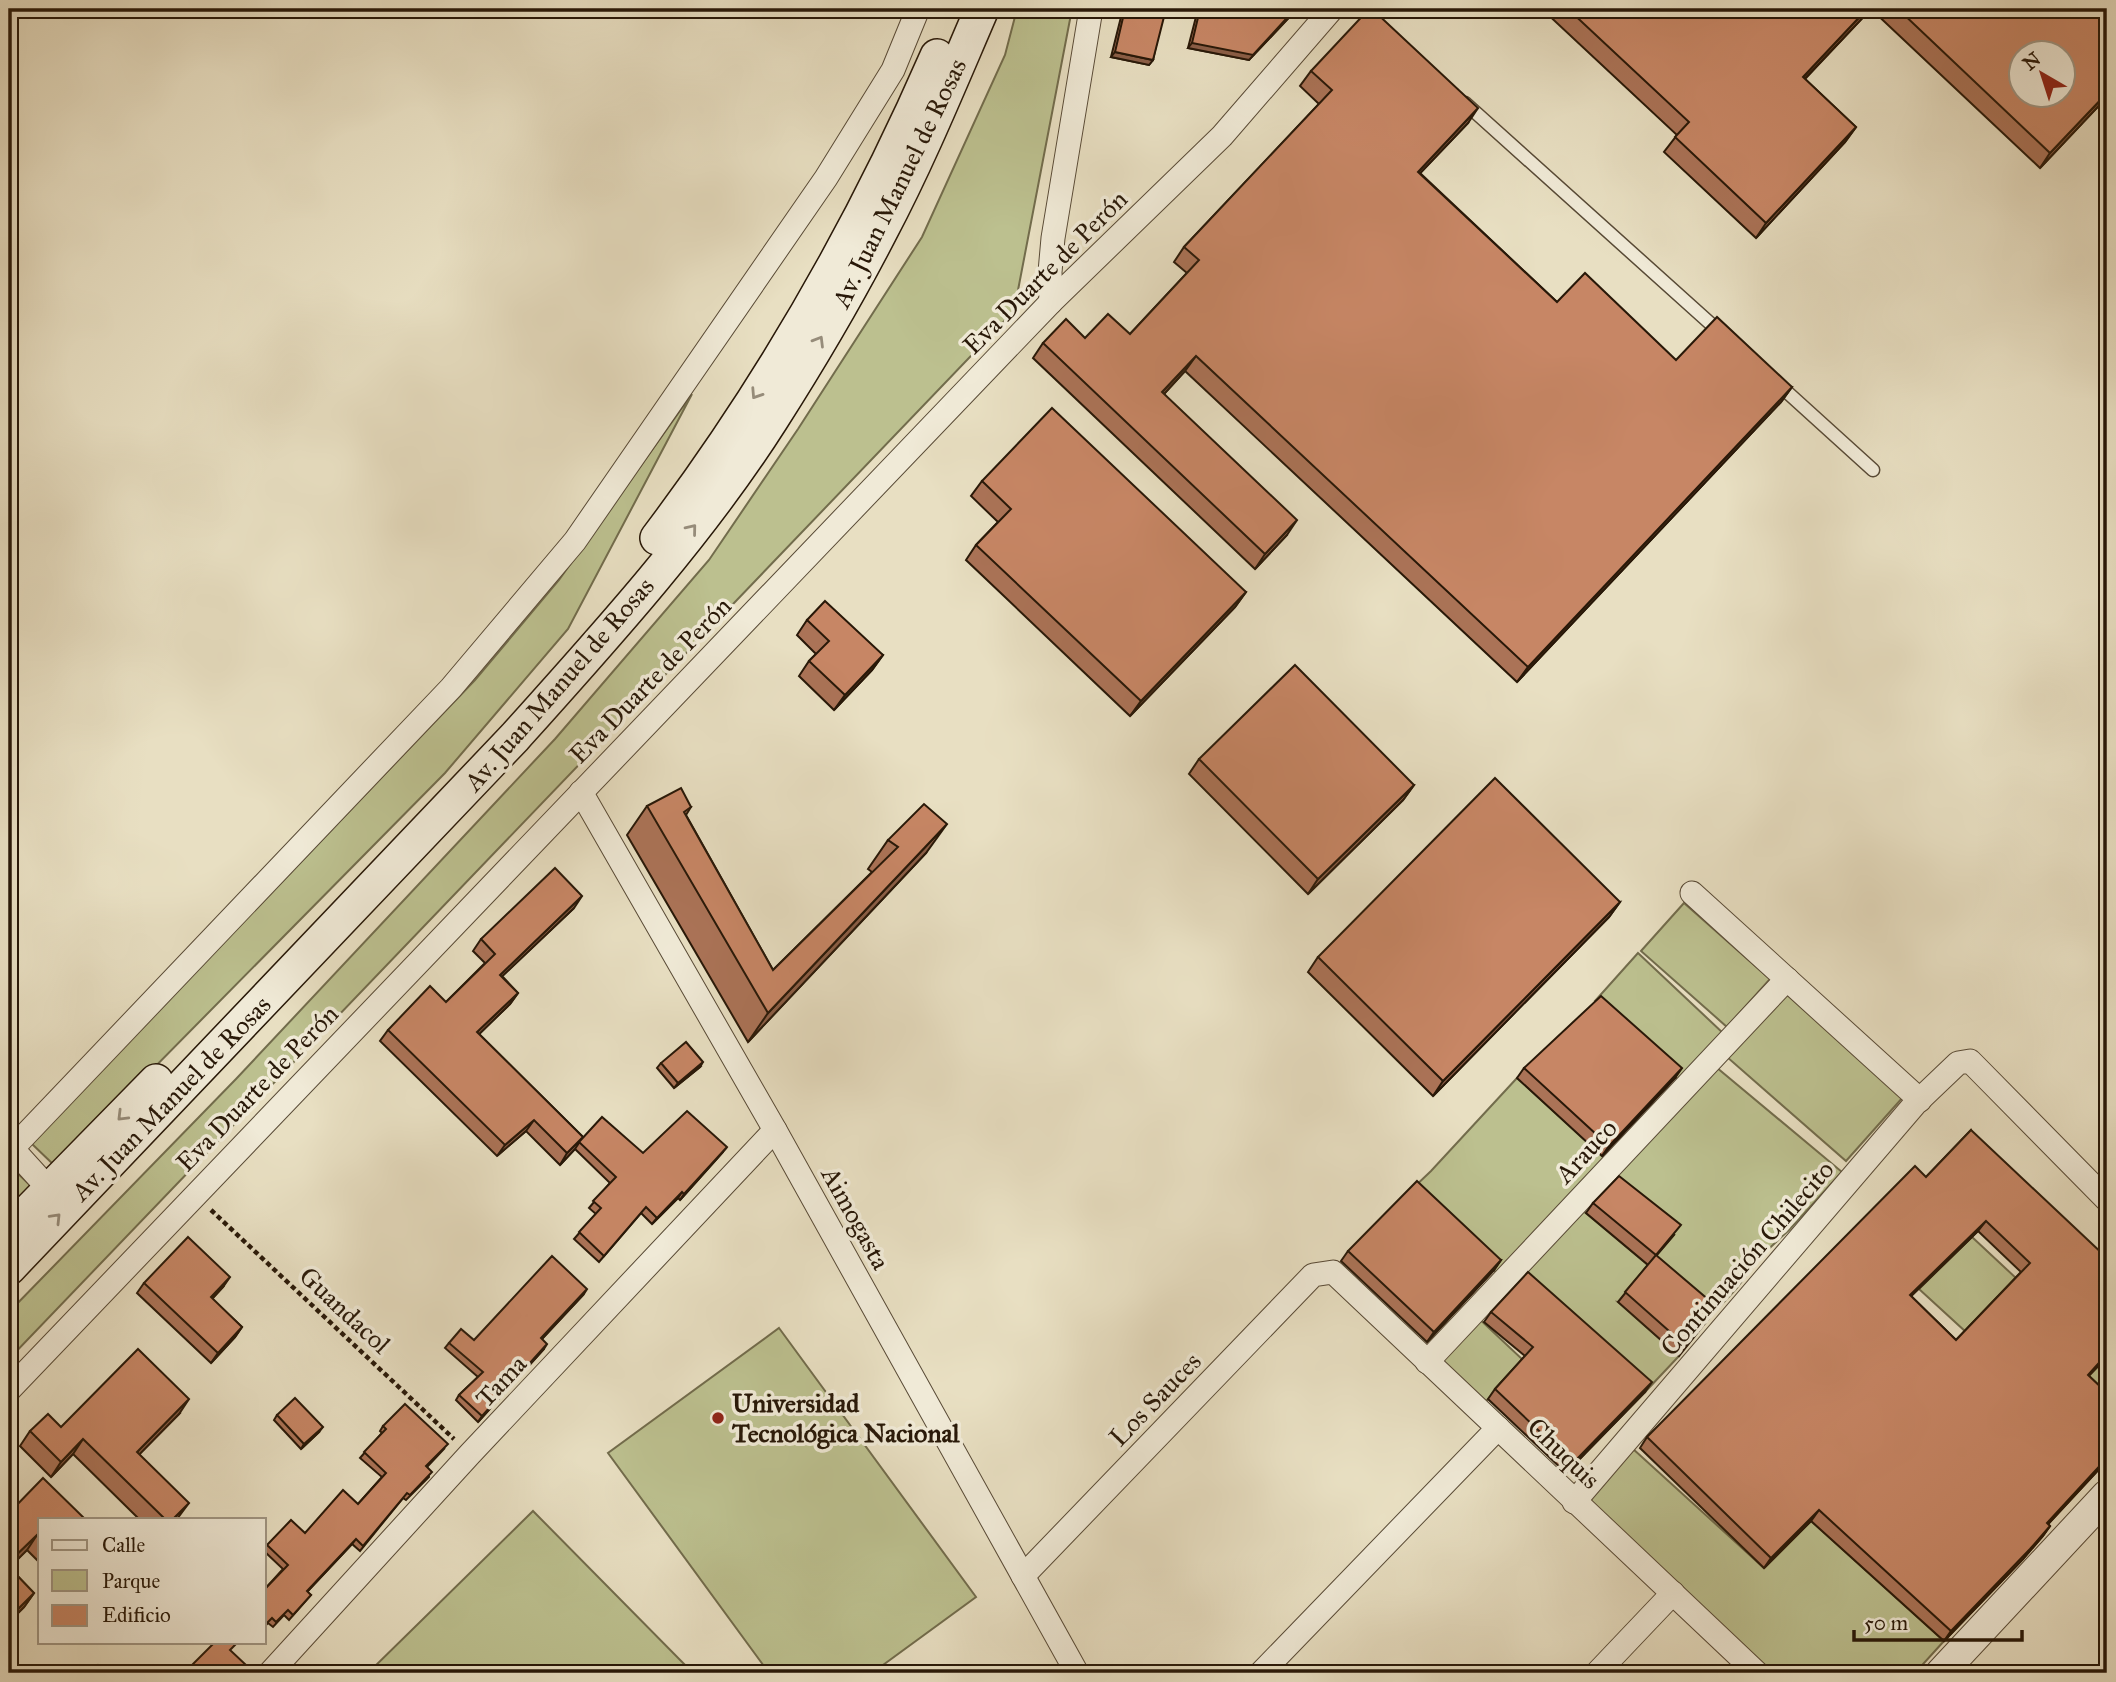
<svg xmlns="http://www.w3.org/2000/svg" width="2116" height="1682" font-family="'IM FELL Great Primer',serif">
	<rect width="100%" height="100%" fill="#e8dfc2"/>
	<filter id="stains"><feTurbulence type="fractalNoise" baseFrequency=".00286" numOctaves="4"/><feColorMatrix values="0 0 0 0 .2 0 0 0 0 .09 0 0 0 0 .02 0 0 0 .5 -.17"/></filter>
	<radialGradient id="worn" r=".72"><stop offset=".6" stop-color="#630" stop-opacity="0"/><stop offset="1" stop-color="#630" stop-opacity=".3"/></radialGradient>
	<g fill="#bcc08f" stroke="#726c4c" stroke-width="2">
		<path d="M1017,9H1072L1014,311L9,1359V1312L236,1079L555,739L709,560L798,429L922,237L1005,55Z"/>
		<path d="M692,394L568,629L445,773L56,1167L31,1143L475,680L559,580Z"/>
		<path d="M1684,903L1770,979L1727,1027L1641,951Z"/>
		<path d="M1638,953L1724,1034L1678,1080L1595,1001Z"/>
		<path d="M1785,991L1904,1096L1846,1161L1727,1057Z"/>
		<path d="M1710,1062L1842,1172L1789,1230L1760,1257L1736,1289L1710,1317L1618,1302L1679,1356L1645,1392L1512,1274L1575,1204L1648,1265L1674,1235L1600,1177L1503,1279L1410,1191L1431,1171L1517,1078L1612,1164Z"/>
		<path d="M9,1165L34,1189L9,1215Z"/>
		<path d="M1972,1237L2017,1279L1966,1332L1919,1289Z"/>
		<path d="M1473,1313L1523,1360L1480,1408L1427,1362Z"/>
		<path d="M779,1328L976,1597L872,1673H769L608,1453Z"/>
		<path d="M2103,1361L2107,1365V1410L2080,1385Z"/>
		<path d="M1632,1448L1764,1568L1811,1521L1944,1641L1915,1673H1761L1580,1504Z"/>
		<path d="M533,1511L693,1673H368Z"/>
	</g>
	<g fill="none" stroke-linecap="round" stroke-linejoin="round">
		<g stroke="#584a36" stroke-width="15">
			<g id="service">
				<path d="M1465,103L1722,334"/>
				<path d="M1777,383L1873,470"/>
			</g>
		</g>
		<g stroke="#584a36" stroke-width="25">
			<g id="minor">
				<path d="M1051,302L1050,272L1053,238L1091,9"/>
				<path d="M581,792L775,1130L1077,1673"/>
				<path d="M1692,893L1920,1100"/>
				<path d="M9,1145L49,1189"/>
				<path d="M9,1152L451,688L575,541L826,178L893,70L918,9"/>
				<path d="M1427,1362L1787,979"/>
				<path d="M9,1390L1051,302L1222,136L1332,9"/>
				<path d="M1574,1502L1915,1104L1958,1063L1970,1061L1975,1066L2107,1200"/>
				<path d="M1023,1576L1313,1275L1333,1272L1757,1673"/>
				<path d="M270,1673L470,1454L775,1130"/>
				<path d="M1261,1673L1498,1428"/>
				<path d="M1597,1673L1673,1593"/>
			</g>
		</g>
		<g stroke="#584a36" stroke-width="32">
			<path id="tertiary" d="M1941,1673L2107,1495"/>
		</g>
		<g stroke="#281808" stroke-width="36">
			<g id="secondary">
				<path d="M657,538C769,390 863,226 937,56"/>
				<path d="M9,1231L156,1081"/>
				<path d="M9,1268L515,737C604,638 701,531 772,419C811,358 848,295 881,231C919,159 950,83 982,9"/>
			</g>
		</g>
		<path stroke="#281808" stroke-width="4.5" stroke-dasharray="5 3.5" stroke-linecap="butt" d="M211,1210L454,1439"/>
		<use href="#service" stroke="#f0ead7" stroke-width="12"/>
		<use href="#minor" stroke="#f0ead7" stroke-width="23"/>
		<use href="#tertiary" stroke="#f0ead7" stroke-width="30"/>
		<use href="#secondary" stroke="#f0ead7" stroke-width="33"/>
	</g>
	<g fill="#ab7357" stroke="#281808" stroke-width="2" fill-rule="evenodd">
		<path d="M1123,9H1164L1153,60L1149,65L1111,57Z"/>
		<path d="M1198,9H1297L1249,60L1188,48Z"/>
		<path d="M1544,9H1871L1805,79L1856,127L1845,142L1756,238L1664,152L1677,135L1543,10Z"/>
		<path d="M1871,9H2107V97L2040,168Z"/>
		<path d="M1311,71L1468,123L1420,173L1557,302L1676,360L1792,387L1781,402L1517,682L1185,371L1164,394L1287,535L1255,569L1033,358L1043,343L1085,338L1130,334L1187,273L1174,262L1184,247L1319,104L1300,86Z"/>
		<path d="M982,481L1246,592L1235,607L1130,716L966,560L976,545L998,522L971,496Z"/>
		<path d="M807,620L883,655L872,670L834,710L799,676L809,661L816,654L797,635Z"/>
		<path d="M1199,759L1414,785L1403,800L1308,894L1189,774Z"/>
		<path d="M647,806L691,807L686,815L773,970L872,872L868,869L888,840L926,853L748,1042L627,835Z"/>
		<path d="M1620,902L1609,917L1433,1096L1308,972L1318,957Z"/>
		<path d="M574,908L502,976L518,993L510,1004L479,1034L583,1137L643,1153H722L680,1200L678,1198L652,1224L641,1213L599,1262L574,1239L596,1214L589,1208L610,1183L575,1149L560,1165L526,1131L497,1156L380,1041L388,1030L446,1002L485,963L473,951L481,939Z"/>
		<path d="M661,1063L700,1067L674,1088L657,1068Z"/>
		<path d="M1524,1068L1675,1078L1602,1156L1517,1078Z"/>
		<path d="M1971,1130L2089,1376L2107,1393V1469L2103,1465L2048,1524L2050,1526L2043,1536L2023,1559L1944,1641L1811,1521L1764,1568L1640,1448L1647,1437L1926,1177ZM1978,1231L2021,1272L1956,1340L1911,1296Z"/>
		<path d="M1593,1203L1674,1235L1656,1256L1710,1317L1679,1356L1618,1302L1648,1265L1586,1213Z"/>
		<path d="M1348,1251L1501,1260L1494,1270L1427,1342L1341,1261Z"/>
		<path d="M144,1283L223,1287L212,1299L242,1327L235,1337L211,1363L137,1293Z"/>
		<path d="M584,1294L542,1339L544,1349L478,1422L456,1400L459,1395L478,1377L445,1348L449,1343L474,1340Z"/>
		<path d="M1491,1312L1645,1392L1566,1473L1488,1399L1495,1389L1525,1356L1484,1322Z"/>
		<path d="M179,1414L139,1454L177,1519H139L73,1454L51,1477L20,1446L30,1431Z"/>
		<path d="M277,1415L319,1432L301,1449L274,1420Z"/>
		<path d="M383,1426L444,1449L427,1467L429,1477L406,1500L403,1498L360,1551L352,1544L307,1592L311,1595L289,1620L284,1615L273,1627L268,1623L264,1627V1590L283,1569L264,1551V1549L267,1545L305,1533L358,1504L382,1477L360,1458L382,1433L380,1431Z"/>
		<path d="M9,1513L40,1519V1563L27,1550L9,1567L34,1593L24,1607L9,1622Z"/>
	</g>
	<g fill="#8b5e47" stroke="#281808" stroke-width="2">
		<path d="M1297,9L1249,60L1188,48L1192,43Z"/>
		<path d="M1867,9H1871L1792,92L1803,77Z"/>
		<path d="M1115,52L1153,60L1149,65L1111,57Z"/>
		<path d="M2107,93V97L2040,168L2050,153Z"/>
		<path d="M1478,108L1468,123L1408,186L1418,172Z"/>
		<path d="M1856,127L1845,142L1756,238L1766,223Z"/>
		<path d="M1196,356L1185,371L1152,407L1162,392Z"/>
		<path d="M1792,387L1781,402L1517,682L1528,667Z"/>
		<path d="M1297,520L1287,535L1255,569L1265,554Z"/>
		<path d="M1246,592L1235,607L1130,716L1141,701Z"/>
		<path d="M883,655L872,670L834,710L845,695Z"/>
		<path d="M1414,785L1403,800L1308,894L1318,879Z"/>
		<path d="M947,824L926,853L748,1042L768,1013Z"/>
		<path d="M582,896L574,908L492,986L500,975Z"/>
		<path d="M1620,902L1609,917L1433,1096L1443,1081Z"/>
		<path d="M518,993L510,1004L469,1044L477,1032Z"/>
		<path d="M703,1062L700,1067L674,1088L678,1083Z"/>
		<path d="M1682,1068L1675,1078L1602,1156L1609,1146Z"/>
		<path d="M534,1120L526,1131L497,1156L505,1145Z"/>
		<path d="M583,1137L575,1149L560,1165L567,1153Z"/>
		<path d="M727,1147L722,1153L680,1200L684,1194Z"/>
		<path d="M682,1192L678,1198L652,1224L657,1218Z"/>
		<path d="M1986,1221L1978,1231L1902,1305L1910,1295Z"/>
		<path d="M1501,1260L1494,1270L1427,1342L1434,1332Z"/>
		<path d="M230,1277L223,1287L204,1307L211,1297Z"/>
		<path d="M587,1289L584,1294L538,1343L541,1338Z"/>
		<path d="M242,1327L235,1337L211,1363L218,1353Z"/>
		<path d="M547,1344L544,1349L478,1422L482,1416Z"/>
		<path d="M2107,1354V1357L2080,1385L2088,1375Z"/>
		<path d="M1652,1382L1645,1392L1566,1473L1573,1463Z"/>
		<path d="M189,1399L179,1414L127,1467L137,1452Z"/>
		<path d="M323,1427L319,1432L301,1449L304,1444Z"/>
		<path d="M83,1439L73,1454L51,1477L61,1462Z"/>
		<path d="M2107,1458L2103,1465L2040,1533L2047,1523Z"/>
		<path d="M189,1503L177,1519H173Z"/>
		<path d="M1819,1510L1811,1521L1764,1568L1771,1558Z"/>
		<path d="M2050,1526L2043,1536L2023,1559L1944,1641L1951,1631Z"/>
		<path d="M37,1535L27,1550L9,1568V1562Z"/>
		<path d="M356,1539L352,1544L303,1596L307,1591Z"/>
		<path d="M34,1593L24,1607L9,1622L19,1608Z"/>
	</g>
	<g fill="#c78665" stroke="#281808" stroke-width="2" fill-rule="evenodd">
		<path d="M1125,9H1166L1153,60L1115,52Z"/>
		<path d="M1200,9H1295L1253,55L1192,43Z"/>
		<path d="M1369,9H1372L1478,108L1418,172L1557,302L1585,273L1676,360L1717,317L1792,387L1528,667L1196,356L1162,392L1297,520L1265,554L1043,343L1066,319L1085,338L1108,314L1130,334L1199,260L1184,247L1332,90L1311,71Z"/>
		<path d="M1568,9H1867L1803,77L1856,127L1766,223L1675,137L1689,122Z"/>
		<path d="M1898,9H2107V93L2050,153ZM2021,52H2063V94H2021Z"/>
		<path d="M1052,408L1246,592L1141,701L976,545L1011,509L982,481Z"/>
		<path d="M825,601L883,655L845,695L809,661L829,641L807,620Z"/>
		<path d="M1295,665L1414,785L1318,879L1199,759Z"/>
		<path d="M1495,778L1620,902L1443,1081L1318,957Z"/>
		<path d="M681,788L691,807L684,812L773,970L898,847L888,840L924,804L947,824L768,1013L647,806Z"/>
		<path d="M555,868L582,896L500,975L518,993L477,1032L583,1137L567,1153L534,1120L505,1145L388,1030L430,986L446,1002L495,954L481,939Z"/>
		<path d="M1601,996L1682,1068L1609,1146L1524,1068Z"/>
		<path d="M686,1042L703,1062L678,1083L661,1063Z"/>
		<path d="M687,1111L727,1147L684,1194L682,1192L657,1218L646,1207L604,1256L579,1232L601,1208L593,1201L616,1177L579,1142L602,1117L643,1153Z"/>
		<path d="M1971,1130L2107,1258V1354L2088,1375L2107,1393V1458L2047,1523L2050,1526L2030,1549L1951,1631L1819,1510L1771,1558L1647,1437L1915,1166L1926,1177ZM1986,1221L2030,1263L1956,1340L1910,1295Z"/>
		<path d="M1619,1176L1681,1225L1656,1255L1593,1203Z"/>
		<path d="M1417,1181L1501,1260L1434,1332L1348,1251Z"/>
		<path d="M188,1237L230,1277L211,1297L242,1327L218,1353L144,1283Z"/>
		<path d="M1656,1255L1717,1307L1686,1346L1625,1292Z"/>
		<path d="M552,1256L587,1289L541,1338L547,1344L482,1416L459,1395L483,1372L449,1343L461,1329L474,1340Z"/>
		<path d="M1528,1272L1652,1382L1573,1463L1495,1389L1533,1347L1491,1312Z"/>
		<path d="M138,1349L189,1399L137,1452L189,1503L173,1519H165L83,1439L61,1462L30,1431L48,1414L61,1427Z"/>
		<path d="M295,1398L323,1427L304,1444L277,1415Z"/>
		<path d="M405,1404L448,1444L426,1466L432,1472L410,1495L407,1493L363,1546L356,1539L307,1591L311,1595L293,1615L288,1610L276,1622L272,1618L264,1626V1590L288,1565L267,1545L291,1520L305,1533L343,1490L358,1504L386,1473L364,1452L386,1429L383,1426Z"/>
		<path d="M43,1478L85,1519H40V1538L37,1535L9,1562V1513Z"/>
		<path d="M9,1567L34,1593L19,1608L9,1597Z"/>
		<path d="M215,1642H238L230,1650L246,1665L238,1673H184Z"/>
		<path d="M98,1665L108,1673H89Z"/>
	</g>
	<defs><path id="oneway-chevron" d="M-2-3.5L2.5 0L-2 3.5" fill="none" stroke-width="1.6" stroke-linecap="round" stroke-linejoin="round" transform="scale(1.75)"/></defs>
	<g stroke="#968c7a">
		<use href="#oneway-chevron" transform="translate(819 341) rotate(-59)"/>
		<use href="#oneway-chevron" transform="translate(756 394) rotate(123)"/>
		<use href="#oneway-chevron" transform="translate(692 529) rotate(-51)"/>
		<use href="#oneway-chevron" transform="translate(122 1116) rotate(135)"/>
		<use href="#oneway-chevron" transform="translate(56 1218) rotate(-46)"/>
	</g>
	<circle fill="#8f2418" stroke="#f0ead7" stroke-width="2.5" cx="718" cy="1418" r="7"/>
	<g text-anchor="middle" stroke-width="7" stroke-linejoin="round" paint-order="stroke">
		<g font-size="26" fill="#281808" stroke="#f0ead7">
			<text transform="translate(899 183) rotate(-64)" y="9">Av. Juan Manuel de Rosas</text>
			<text transform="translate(1045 272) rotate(-45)" y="9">Eva Duarte de Perón</text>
			<text transform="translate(650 680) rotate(-46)" y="9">Eva Duarte de Perón</text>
			<text transform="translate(559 684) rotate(-49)" y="9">Av. Juan Manuel de Rosas</text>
			<text transform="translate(257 1088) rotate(-46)" y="9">Eva Duarte de Perón</text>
			<text transform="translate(171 1098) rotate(-46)" y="9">Av. Juan Manuel de Rosas</text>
			<text transform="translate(1586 1151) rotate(-47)" y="9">Arauco</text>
			<text transform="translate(856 1218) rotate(61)" y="9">Aimogasta</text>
			<text transform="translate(1747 1258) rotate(-49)" y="9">Continuación Chilecito</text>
			<text transform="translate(345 1310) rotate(43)" y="9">Guandacol</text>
			<text transform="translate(501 1381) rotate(-47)" y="9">Tama</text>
			<text transform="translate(1155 1399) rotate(-46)" y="9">Los Sauces</text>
			<text transform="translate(1564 1453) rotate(44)" y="9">Chuquis</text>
		</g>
		<g font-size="26" font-weight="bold" fill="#281808" stroke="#f0ead7" text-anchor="start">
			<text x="732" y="1412">Universidad<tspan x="732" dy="30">Tecnológica Nacional</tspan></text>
		</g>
	</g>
	<rect width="2116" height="1682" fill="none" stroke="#e8dfc2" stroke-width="35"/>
	<rect x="10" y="10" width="2095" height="1661" fill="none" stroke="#281808" stroke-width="3.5"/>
	<rect x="18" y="18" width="2081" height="1647" fill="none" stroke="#281808" stroke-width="2"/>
	<rect x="38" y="1518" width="228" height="126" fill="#f0ead7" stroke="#a09684" stroke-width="2"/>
	<rect x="52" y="1540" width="35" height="10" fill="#f0ead7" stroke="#a09684" stroke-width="2"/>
	<text x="102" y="1552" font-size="21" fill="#281808">Calle</text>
	<rect x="52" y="1570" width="35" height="21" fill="#bcc08f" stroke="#a09684" stroke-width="2"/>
	<text x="102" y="1588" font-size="21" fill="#281808">Parque</text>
	<rect x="52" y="1605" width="35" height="21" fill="#c78665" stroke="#a09684" stroke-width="2"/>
	<text x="102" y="1622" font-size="21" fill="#281808">Edificio</text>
	<g transform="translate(2042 74) rotate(321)"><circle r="33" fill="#f0ead7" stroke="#a09684" stroke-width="2"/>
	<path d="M0-5L12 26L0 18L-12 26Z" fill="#8f2418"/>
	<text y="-10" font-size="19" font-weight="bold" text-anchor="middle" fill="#281808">N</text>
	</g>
	<path d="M1854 1630v10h168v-10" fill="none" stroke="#281808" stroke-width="3.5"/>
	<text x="1864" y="1630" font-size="21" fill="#281808" stroke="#f0ead7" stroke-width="5" paint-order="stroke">50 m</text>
	<rect width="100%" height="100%" filter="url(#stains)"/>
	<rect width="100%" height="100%" fill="url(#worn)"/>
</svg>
